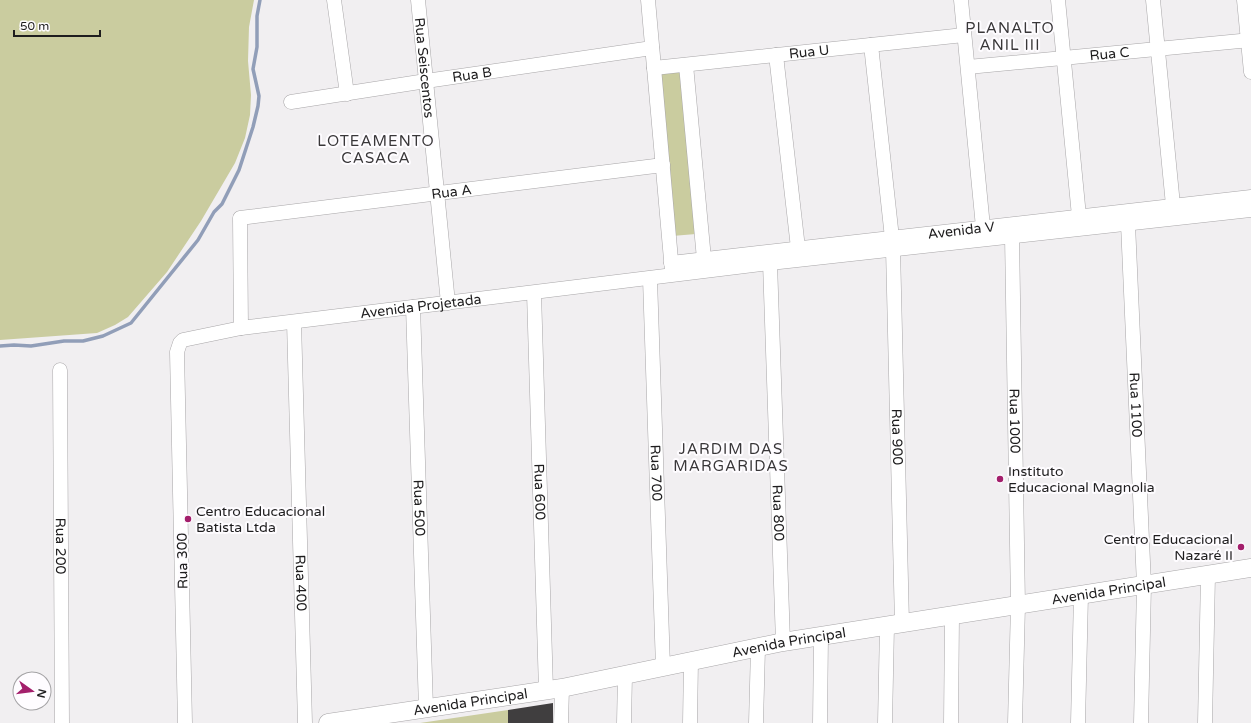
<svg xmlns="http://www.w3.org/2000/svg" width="1251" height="723" font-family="'Varela Round',sans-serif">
	<rect width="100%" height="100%" fill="#f1eff1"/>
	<g fill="#cacc9f">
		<path d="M0,0H254L249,27L248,61L251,95L250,115L245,138L235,163L201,221L167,272L128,317L115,325L97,333L0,340Z"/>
		<path d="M680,72L696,234L672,236L658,74Z"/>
		<path d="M508,710V723H420Z"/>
	</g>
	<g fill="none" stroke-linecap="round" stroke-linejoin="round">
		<path stroke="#919eb8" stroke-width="3.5" d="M0,346L14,345L31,346L64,341H83L103,336L131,323L198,240L214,212L222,204L239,170L253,127L258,106L259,96L253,69L257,47V16L260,0"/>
	</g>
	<path fill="#403e3f" d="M553,703V723H508V710Z"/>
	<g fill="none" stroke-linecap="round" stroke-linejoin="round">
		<g stroke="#a8a6a8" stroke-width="15">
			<g id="minor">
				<path d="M334,0L347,94"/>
				<path id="s1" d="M418,0L448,303"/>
				<path d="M648,0L672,271"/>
				<path d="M961,0L983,227"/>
				<path d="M1058,0L1079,216"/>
				<path d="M1153,0L1173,205"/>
				<path d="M1244,0L1251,72"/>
				<path d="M871,45L892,238"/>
				<path d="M776,55L798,248"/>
				<path d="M686,65L704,259"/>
				<path id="s2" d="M968,67L1251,40"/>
				<path id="s3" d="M654,68L964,35"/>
				<path id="s4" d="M291,102L426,81L652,48"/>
				<path id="s5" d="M1128,224L1144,585L1141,723"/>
				<path id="s6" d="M1012,236L1018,605L1015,723"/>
				<path id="s7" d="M893,249L902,624"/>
				<path id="s8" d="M671,263L1251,197"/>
				<path id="s9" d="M770,263L783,642"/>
				<path id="s10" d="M650,279L663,667"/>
				<path id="s11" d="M534,293L546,690"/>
				<path id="s12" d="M413,307L426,708"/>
				<path id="s13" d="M294,322L305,723"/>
				<path id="s14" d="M241,328L240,218L663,165"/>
				<path id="s15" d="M60,370L62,723"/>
				<path id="s16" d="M185,723L177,352L180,343L183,340L241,328L770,263L1251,210"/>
				<path d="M561,723L562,688"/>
				<path d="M624,723L625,675"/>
				<path d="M690,723L691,661"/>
				<path d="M756,723L758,648"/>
				<path d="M820,723L821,636"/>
				<path d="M885,723L887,626"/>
				<path d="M951,723L952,616"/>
				<path d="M1078,723L1081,595"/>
				<path d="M1205,723L1208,575"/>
			</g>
		</g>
		<g stroke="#a8a6a8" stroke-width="19">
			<g id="major">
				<path id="s17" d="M328,723L562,688L783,642L1251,568"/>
			</g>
		</g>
		<use href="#minor" stroke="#fff" stroke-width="14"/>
		<use href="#major" stroke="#fff" stroke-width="18"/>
	</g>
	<g fill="#a31e6b" stroke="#fefcff" stroke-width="1.5">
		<circle cx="1000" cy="479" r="4"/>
		<circle cx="188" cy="519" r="4"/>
		<circle cx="1241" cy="547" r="4"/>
	</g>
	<g text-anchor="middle" stroke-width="4" stroke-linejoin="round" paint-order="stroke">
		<g font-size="14" fill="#1e1d1e" stroke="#fefcff">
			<text dy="5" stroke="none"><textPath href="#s3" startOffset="156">Rua U</textPath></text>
			<text dy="5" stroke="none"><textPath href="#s2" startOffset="142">Rua C</textPath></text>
			<text dy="5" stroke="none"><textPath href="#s1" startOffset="68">Rua Seiscentos</textPath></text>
			<text dy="5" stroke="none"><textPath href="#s4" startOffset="183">Rua B</textPath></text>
			<text dy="5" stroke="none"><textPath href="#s14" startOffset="323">Rua A</textPath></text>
			<text dy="5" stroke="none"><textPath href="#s8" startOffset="292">Avenida V</textPath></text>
			<text dy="5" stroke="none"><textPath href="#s16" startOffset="625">Avenida Projetada</textPath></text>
			<text dy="5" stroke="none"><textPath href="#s5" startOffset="181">Rua 1100</textPath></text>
			<text dy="5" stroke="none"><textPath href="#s6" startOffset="185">Rua 1000</textPath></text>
			<text dy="5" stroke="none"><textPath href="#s7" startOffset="188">Rua 900</textPath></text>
			<text dy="5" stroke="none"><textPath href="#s10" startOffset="194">Rua 700</textPath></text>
			<text dy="5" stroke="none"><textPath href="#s11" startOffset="199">Rua 600</textPath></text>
			<text dy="5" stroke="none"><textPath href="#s12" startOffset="201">Rua 500</textPath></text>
			<text dy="5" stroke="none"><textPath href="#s9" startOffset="250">Rua 800</textPath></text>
			<text dy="5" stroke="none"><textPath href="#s15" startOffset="176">Rua 200</textPath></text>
			<text transform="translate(182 561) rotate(-91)" y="5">Rua 300</text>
			<text dy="5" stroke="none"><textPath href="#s13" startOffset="261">Rua 400</textPath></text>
			<text dy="5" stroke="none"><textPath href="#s17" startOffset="792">Avenida Principal</textPath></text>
			<text dy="5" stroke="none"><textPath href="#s17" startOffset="468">Avenida Principal</textPath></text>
			<text dy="5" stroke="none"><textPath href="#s17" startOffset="144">Avenida Principal</textPath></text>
		</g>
		<g font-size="14" fill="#1e1d1e" stroke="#fefcff" text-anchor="start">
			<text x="1008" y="476">Instituto<tspan x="1008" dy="16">Educacional Magnolia</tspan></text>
			<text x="196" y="516">Centro Educacional<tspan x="196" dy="16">Batista Ltda</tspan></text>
			<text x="1233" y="544" text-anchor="end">Centro Educacional<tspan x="1233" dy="16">Nazaré II</tspan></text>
		</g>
		<g font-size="15" letter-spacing="1" fill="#393739" stroke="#fefcff">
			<text x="1010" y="33">PLANALTO<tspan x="1010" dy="17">ANIL III</tspan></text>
			<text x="376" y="146">LOTEAMENTO<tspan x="376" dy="17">CASACA</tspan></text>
			<text x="731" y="454">JARDIM DAS<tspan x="731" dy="17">MARGARIDAS</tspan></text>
		</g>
	</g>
	<g transform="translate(32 691) rotate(104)"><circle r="19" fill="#fefcff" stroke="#a4a3a5"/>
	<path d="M0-3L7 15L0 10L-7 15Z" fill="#a31e6b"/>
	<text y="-6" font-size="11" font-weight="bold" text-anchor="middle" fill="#1e1d1e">N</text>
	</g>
	<path d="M14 30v6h86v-6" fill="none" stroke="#1e1d1e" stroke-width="2"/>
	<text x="20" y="30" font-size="12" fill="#1e1d1e" stroke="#fefcff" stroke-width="3" paint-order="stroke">50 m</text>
</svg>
